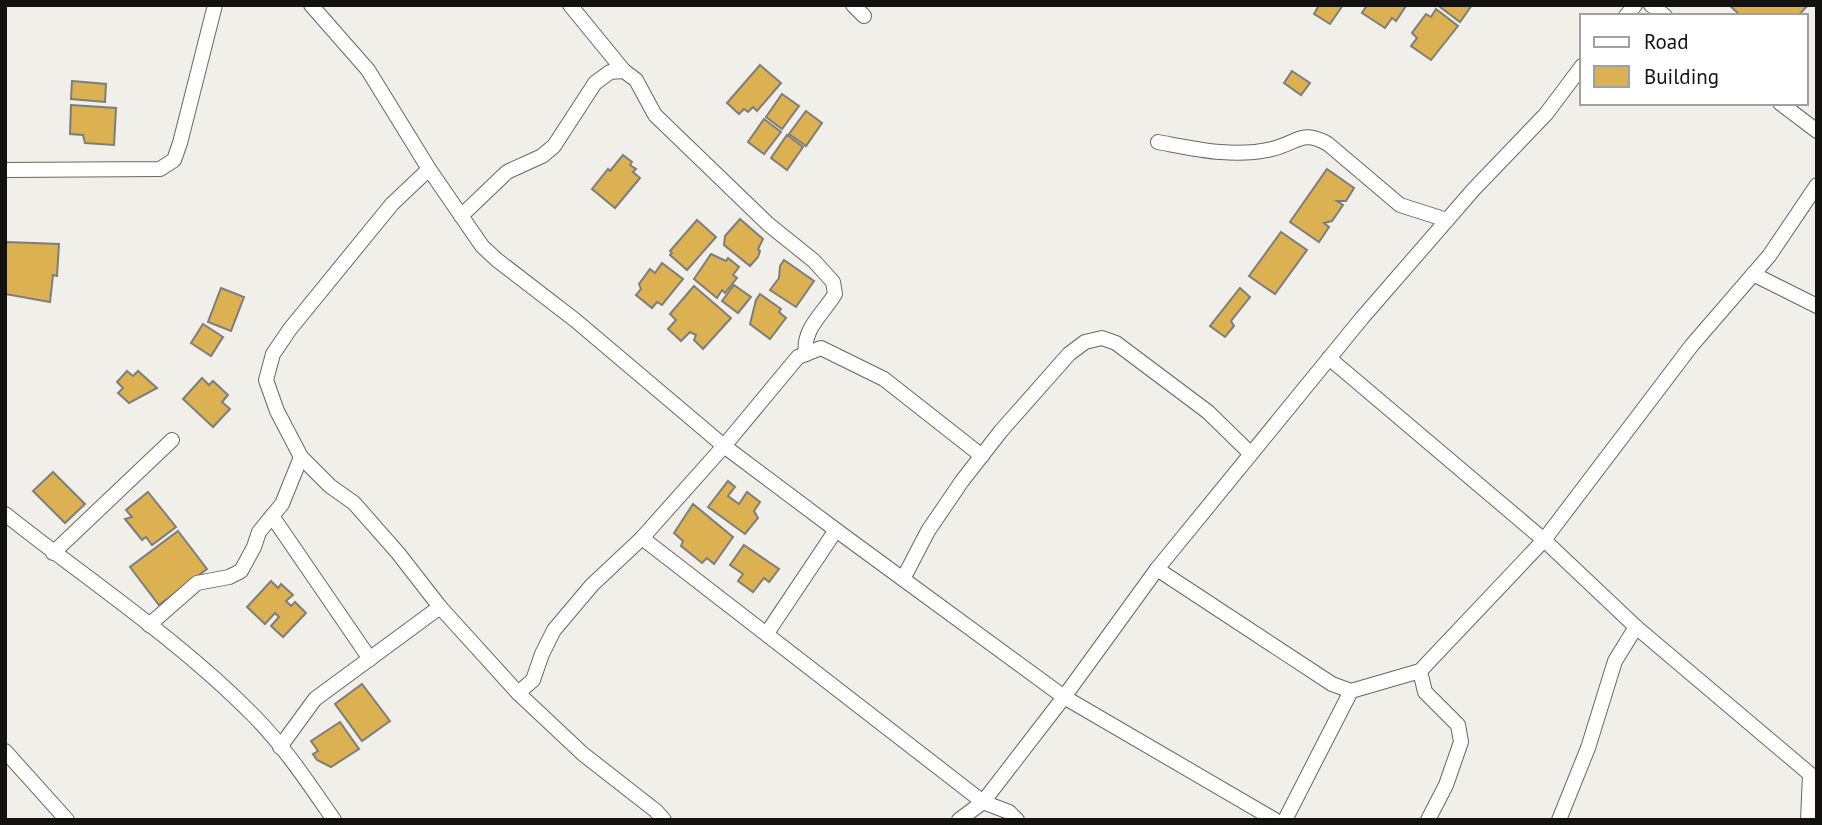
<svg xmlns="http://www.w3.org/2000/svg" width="1822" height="825" font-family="'PT Sans',sans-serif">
	<rect width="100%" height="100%" fill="#f1efea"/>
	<g fill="#dcb151" stroke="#7f7d79" stroke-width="2">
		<path d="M1319,5H1343L1330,24L1314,14Z"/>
		<path d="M1367,5H1405L1406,6L1396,21L1392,18L1385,28L1362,13Z"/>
		<path d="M1441,5H1472L1460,22L1440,7Z"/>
		<path d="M1729,5H1808L1798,16H1741Z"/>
		<path d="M1436,9L1458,26L1431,60L1411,46L1417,38L1412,33L1426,14L1431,17Z"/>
		<path d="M760,65L781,83L757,111L753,107L748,112L744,109L739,114L727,103Z"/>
		<path d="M1292,71L1310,83L1301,95L1284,83Z"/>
		<path d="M72,81L106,84L105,102L71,99Z"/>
		<path d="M782,94L799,106L782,129L766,117Z"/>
		<path d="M71,105L116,108L114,145L85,143L83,135L70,134Z"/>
		<path d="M806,111L822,123L806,146L789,134Z"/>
		<path d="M764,119L781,132L764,154L748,142Z"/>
		<path d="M787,135L803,147L787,170L771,158Z"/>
		<path d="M623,155L632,162L630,165L636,169L633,172L640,178L615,208L592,189L608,169L610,171Z"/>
		<path d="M1327,169L1354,188L1346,201H1337L1343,205L1332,221L1324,223L1329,227L1319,242L1290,222Z"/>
		<path d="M740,219L763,239L758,249L760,251L758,257L750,266L724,245L725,236Z"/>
		<path d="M697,220L716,237L687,270L670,255L672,253L670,251Z"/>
		<path d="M1281,232L1307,250L1275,294L1249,276Z"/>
		<path d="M6,242L59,244L57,276L53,275L50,302L5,294Z"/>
		<path d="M711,254L726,261L728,258L739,267L733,275L737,278L725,293L722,290L717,298L694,279Z"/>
		<path d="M784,260L814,281L796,307L770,290L779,278L780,266Z"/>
		<path d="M662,263L683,279L662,305L657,302L652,308L636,295L641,289L639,284L650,269L655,273Z"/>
		<path d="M734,285L751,297L738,313L722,301Z"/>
		<path d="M694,286L731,318L703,349L694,340L696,335L690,332L681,341L668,329L676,320L670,314Z"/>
		<path d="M221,288L244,297L231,331L208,322Z"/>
		<path d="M1240,288L1250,297L1231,321L1234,326L1225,337L1210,326Z"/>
		<path d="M760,294L781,309L779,312L786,318L770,339L750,324L756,300Z"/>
		<path d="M203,324L223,337L211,356L191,343Z"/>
		<path d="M127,371L133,376L138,371L157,388L129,403L118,393L123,388L117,382Z"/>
		<path d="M202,378L209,385L213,381L228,395L222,402L230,409L213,427L183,399Z"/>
		<path d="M53,472L85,504L65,523L33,491Z"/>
		<path d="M728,481L735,487L728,496L739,504L747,492L760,502L754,511L758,518L745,534L708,507Z"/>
		<path d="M148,492L176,527L152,545L146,537L142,540L125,519L132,517L126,510Z"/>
		<path d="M693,504L733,537L714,564L707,558L702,563L681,546L683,541L674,533Z"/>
		<path d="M178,531L207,569L159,605L130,567Z"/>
		<path d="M744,545L779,569L769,582L764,578L753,592L738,581L743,574L730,565Z"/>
		<path d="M271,581L278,588L281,584L293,595L286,601L291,606L295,602L306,613L283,637L271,626L279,617L275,613L265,624L247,607Z"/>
		<path d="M362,684L390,721L362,741L335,704Z"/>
		<path d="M340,722L359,749L331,767L317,760L313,754L318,751L311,741Z"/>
	</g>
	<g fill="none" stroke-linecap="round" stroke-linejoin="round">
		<g stroke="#696763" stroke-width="16">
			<g id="minor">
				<path d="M311,5L368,70L429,169L482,246L497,260L575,320L724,446L836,530L1064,697L1275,820"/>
				<path d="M570,5L624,71"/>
				<path d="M853,5L864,16"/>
				<path d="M1651,5L1665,16"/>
				<path d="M1626,16L1635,5"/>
				<path d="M1780,103L1817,131"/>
				<path d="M1158,142C1196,149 1233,158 1272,149C1297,143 1302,129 1328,144L1400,205L1447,220"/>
				<path d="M429,169L392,204L290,329L273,354L266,380L277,411L301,457L330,486L354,503L398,553L440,607L518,693L583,754L656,811L664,820"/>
				<path d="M5,170L160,169L174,160L180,143L215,5"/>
				<path d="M461,216L507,172L542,156L554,146L595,83L610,72L624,71L636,80L655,115L768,224L814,261L833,282L835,294C823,314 802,329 806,354"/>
				<path d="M1753,274L1817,306"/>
				<path d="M1329,358L1544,540L1636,627L1817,780"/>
				<path d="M5,514C88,580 179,640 253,715C284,746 309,784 334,820"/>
				<path d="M272,516L370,659"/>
				<path d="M642,538L983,802L1009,812L1017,820"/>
				<path d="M53,553L172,440"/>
				<path d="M1157,569L1332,684L1351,691L1420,671L1544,540L1692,345L1769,256L1817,185"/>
				<path d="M903,579L928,531L962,481L1001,431L1069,354L1085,342L1102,338L1116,343L1208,412L1251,454"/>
				<path d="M149,625L197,583L229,577L241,571L254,547L259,532L282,504L301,457"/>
				<path d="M767,633L836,530"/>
				<path d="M1420,671L1425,692L1458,725L1461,742L1446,785L1428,820"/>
				<path d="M518,693L533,680L542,654L554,630L592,585L642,538L724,446L798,357L821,348L884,379L982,456"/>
				<path d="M280,747L315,699L440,607"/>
				<path d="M5,751L67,820"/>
				<path d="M959,820L983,802L1064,697L1157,569L1362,318L1474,189L1546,114L1582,66"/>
				<path d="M1285,820L1351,691"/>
				<path d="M1559,820L1588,748L1615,661L1636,627"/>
				<path d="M1808,820L1810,775"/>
			</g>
		</g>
		<use href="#minor" stroke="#fff" stroke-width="14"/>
	</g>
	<rect width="1822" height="825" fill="none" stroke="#131211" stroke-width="14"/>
	<rect x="1580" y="14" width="228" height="91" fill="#ffffff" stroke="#a1a0a0" stroke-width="2"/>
	<rect x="1594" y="37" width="35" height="10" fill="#ffffff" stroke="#a1a0a0" stroke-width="2"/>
	<text x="1644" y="49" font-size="21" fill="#131211">Road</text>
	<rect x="1594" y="66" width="35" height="21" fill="#dcb151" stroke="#a1a0a0" stroke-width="2"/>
	<text x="1644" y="84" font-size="21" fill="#131211">Building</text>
</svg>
